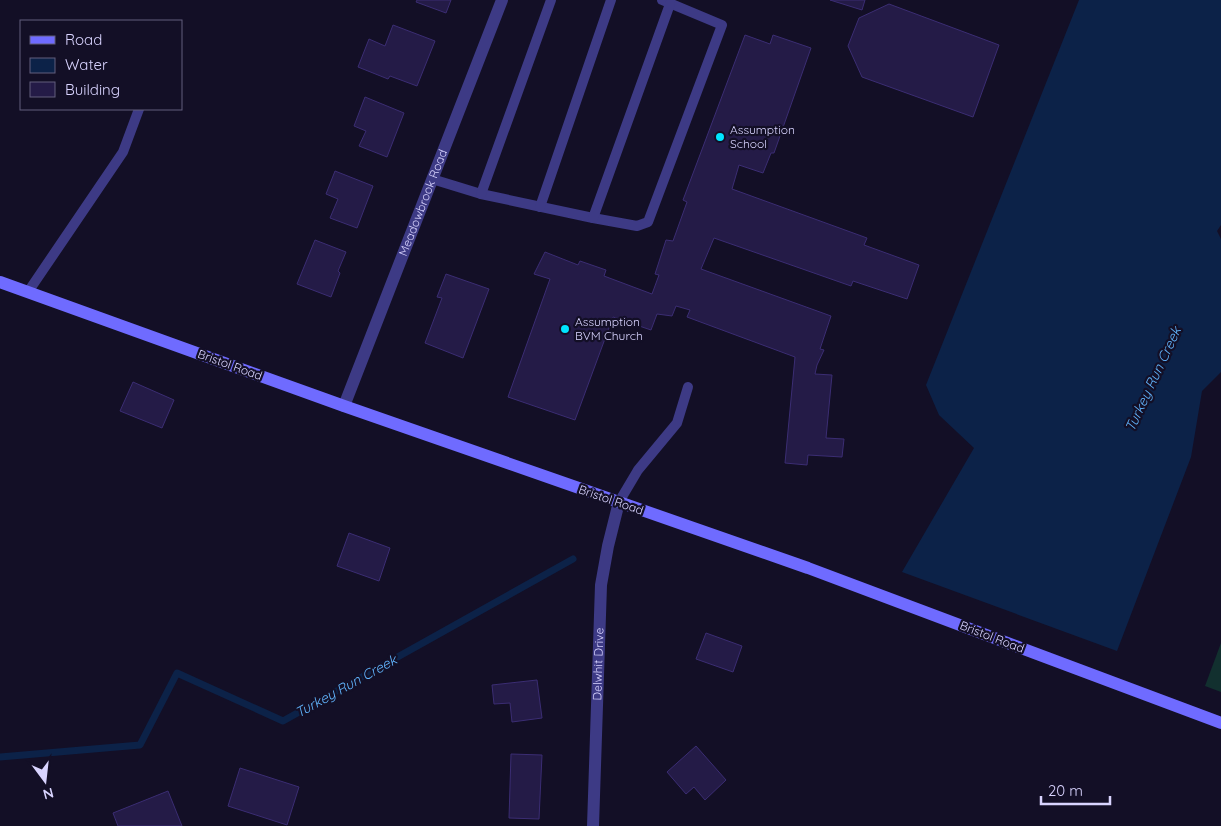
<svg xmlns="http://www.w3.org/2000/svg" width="1221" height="826" font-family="Quicksand,sans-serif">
	<rect width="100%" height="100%" fill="#130f26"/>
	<path fill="#12302f" d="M1221,643V692L1205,686Z"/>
	<path fill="#0c2248" d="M1079,0H1221V225L1217,231L1221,239V372L1202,391L1191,457L1117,651L902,572L974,448L939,415L926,385Z"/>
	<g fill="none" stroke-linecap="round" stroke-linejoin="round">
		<path stroke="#0c2248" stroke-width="7" d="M0,757L140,745L177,673L283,721L573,559"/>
	</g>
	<g fill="#241b47" stroke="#3b2d73">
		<path d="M417,0H451L446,13L416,2Z"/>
		<path d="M830,0H865L862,10Z"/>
		<path d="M889,4L999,45L973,117L862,77L848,46L859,18Z"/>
		<path d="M393,25L435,41L417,86L390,76L388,79L358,67L369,39L385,46Z"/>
		<path d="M745,35L770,44L773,35L811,48L774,153H771L763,173L739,165L732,189L867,238L864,245L919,265L907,299L853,281L851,286L714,238L701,269L831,316L820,349L824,350L817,365L815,374L832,375L826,438L844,439L842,457L808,455L807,465L785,463L795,357L687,317L690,310L676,306L672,316L657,314L651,330L613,317L575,420L508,397L550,279L534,274L545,252L578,265L580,261L606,270L604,276L652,294L659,275L655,274L666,240L673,241L687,202L683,200Z"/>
		<path d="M365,97L404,113L387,157L359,146L366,131L354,126Z"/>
		<path d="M335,171L373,186L357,228L330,218L338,199L326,194Z"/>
		<path d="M315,240L346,252L338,271L340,273L331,297L297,284Z"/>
		<path d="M446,274L489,289L463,358L425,343L442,298L437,297Z"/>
		<path d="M133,382L174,400L162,428L120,411Z"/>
		<path d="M349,533L390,548L379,581L337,566Z"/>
		<path d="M706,633L742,646L733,672L696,659Z"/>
		<path d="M537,680L542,718L512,722L510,703L494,704L492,685Z"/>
		<path d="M696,746L726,780L705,800L694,787L686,794L667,772Z"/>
		<path d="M511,754L542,755L539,819L509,818Z"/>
		<path d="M240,768L299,787L287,825L228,806Z"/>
		<path d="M168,791L182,826H118L113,813Z"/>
	</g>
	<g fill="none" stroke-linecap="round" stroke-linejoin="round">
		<g stroke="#3d3a85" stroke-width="10">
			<path d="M432,179L481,194L593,218L637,226L648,222L722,25L662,0"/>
			<path d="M481,194L551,0"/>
			<path d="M540,207L611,0"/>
			<path d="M593,218L670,4"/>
			<path d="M28,292L123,152L139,109"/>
			<path d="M619,502L638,470L677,423L688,387"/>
		</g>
		<g stroke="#3d3a85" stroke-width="12">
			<path id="s1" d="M344,406L502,0"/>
			<path id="s2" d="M593,826L601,585L608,546L619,502"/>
		</g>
		<path stroke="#6f6bff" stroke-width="12" d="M0,282L344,406L808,568L1221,723"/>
	</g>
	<g fill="#00e5ff" stroke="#130f26" stroke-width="2">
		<circle cx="720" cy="137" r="5"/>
		<circle cx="565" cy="329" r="5"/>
	</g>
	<g text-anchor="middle" stroke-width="4.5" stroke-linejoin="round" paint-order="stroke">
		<g font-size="12" fill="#d9d4ff" stroke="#130f26" text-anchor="start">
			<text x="730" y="134">Assumption<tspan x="730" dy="14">School</tspan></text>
			<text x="575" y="326">Assumption<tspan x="575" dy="14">BVM Church</tspan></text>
		</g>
		<g font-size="12" fill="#d9d4ff" stroke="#130f26">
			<text dy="4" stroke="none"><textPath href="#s1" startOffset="218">Meadowbrook Road</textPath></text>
			<text transform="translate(230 365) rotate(20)" y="4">Bristol Road</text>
			<text transform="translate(611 500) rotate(19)" y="4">Bristol Road</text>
			<text transform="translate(992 637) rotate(21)" y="4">Bristol Road</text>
			<text dy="4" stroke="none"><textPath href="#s2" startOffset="162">Delwhit Drive</textPath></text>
		</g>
		<g font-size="14" font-style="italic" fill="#62b6ff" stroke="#130f26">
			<text transform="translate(1153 379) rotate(-65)" y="5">Turkey Run Creek</text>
			<text transform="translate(346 686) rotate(-29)" y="5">Turkey Run Creek</text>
		</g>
	</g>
	<rect x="20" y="20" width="162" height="90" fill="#130f26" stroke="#625e7d"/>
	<rect x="30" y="36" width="25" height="8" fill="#6f6bff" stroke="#625e7d"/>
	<text x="65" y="45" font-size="15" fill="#d9d4ff">Road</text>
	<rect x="30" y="58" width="25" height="15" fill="#0c2248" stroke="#625e7d"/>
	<text x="65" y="70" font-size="15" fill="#d9d4ff">Water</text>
	<rect x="30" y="82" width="25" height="15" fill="#241b47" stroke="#625e7d"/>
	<text x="65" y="95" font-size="15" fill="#d9d4ff">Building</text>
	<g transform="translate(45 781) rotate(165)" stroke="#130f26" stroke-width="4" paint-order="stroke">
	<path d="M0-4L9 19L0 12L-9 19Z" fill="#d9d4ff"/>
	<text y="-8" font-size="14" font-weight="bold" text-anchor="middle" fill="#d9d4ff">N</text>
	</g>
	<path d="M1041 796v8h69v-8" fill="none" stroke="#d9d4ff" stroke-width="2.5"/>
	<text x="1048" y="796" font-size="15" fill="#d9d4ff" stroke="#130f26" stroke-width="4" paint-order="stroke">20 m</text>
</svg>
